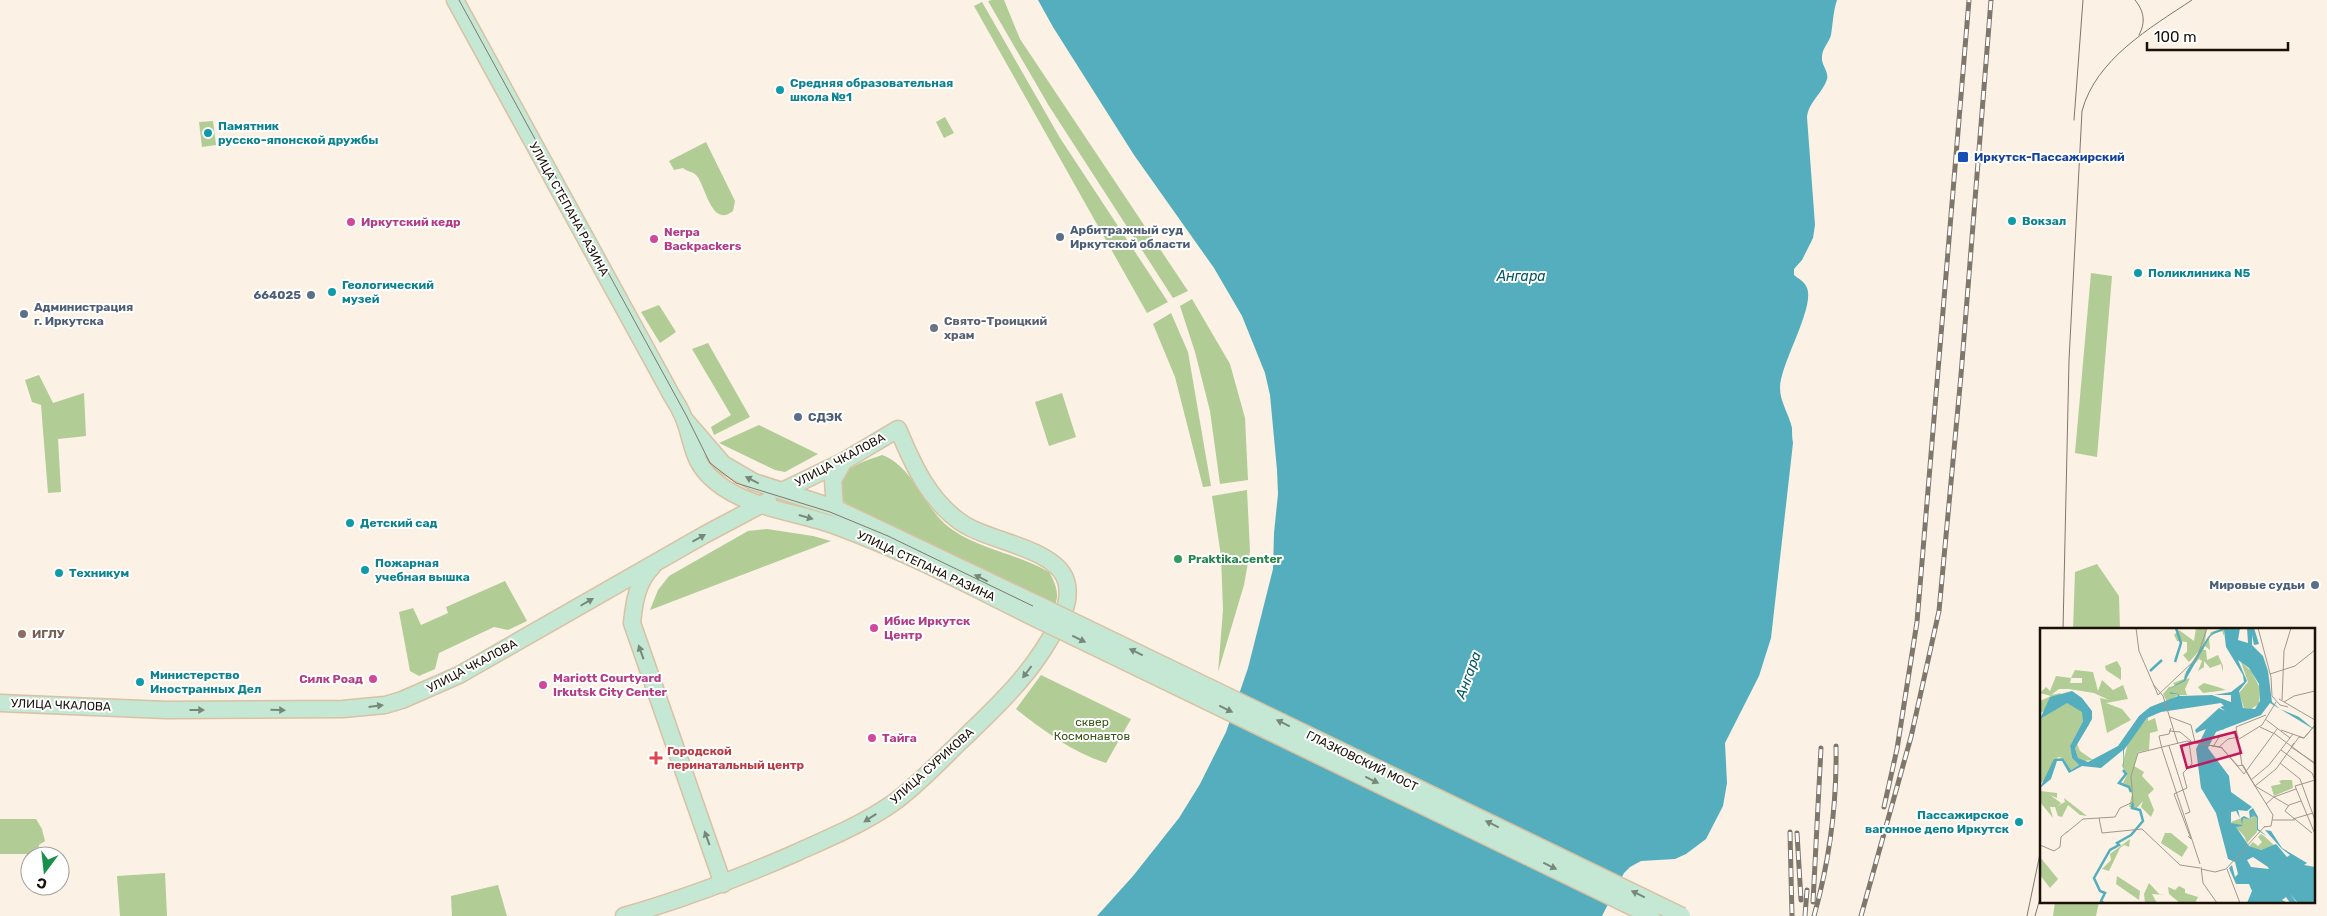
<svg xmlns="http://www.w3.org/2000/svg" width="2327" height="916" font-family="Rubik,sans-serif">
	<rect width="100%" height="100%" fill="#fbf1e5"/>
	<g fill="#b1cc94">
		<path d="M992,0H1004L1020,39L1188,291L1173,298L1049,106L988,1Z"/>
		<path d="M982,2L1060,138L1168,302L1147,313L974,6Z"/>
		<path d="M945,117L954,133L944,138L936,122Z"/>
		<path d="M213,121L216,145L202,147L199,122Z"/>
		<path d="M706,142L735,201L733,211C712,228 706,188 697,176C693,171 687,172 683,168L674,170L669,161Z"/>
		<path d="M2091,273L2112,276L2097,457L2075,453Z"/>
		<path d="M1192,299L1230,364L1245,418L1248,480L1220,484L1210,411L1195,352L1180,306Z"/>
		<path d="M659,305L676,332L660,343L641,312Z"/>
		<path d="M1171,313L1188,352L1211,486L1203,487L1175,377L1153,324Z"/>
		<path d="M708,343L750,417L714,435L711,427L731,415L692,349Z"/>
		<path d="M39,375L53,403L84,393L86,436L58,439L61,492L48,493L41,405L32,402L25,380Z"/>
		<path d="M1062,393L1076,437L1049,446L1035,402Z"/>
		<path d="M759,425L818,454L785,472L775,470L719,443Z"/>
		<path d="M882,455C912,466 922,503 945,524C974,549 1017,553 1049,572C1055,582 1060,594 1055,605L851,507L841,499C841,494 839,487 840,483C843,466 869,460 882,455Z"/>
		<path d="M1247,490L1250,551L1244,585L1218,672L1223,610L1221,556L1212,496Z"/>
		<path d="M767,529L813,536L831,541L650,610L658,590L669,576L748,531Z"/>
		<path d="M2097,564L2119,596L2120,630H2073L2075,572Z"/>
		<path d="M505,581L527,621L508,630L494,627L439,653L435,669L419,676L410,671L399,612L413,608L421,625L448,613L446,607Z"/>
		<path d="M1041,675L1131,719L1106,763C1072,752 1044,731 1016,709Z"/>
		<path d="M0,819H36L42,829L45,841L39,845L38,850L30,854H0Z"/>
		<path d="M165,873L167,916H120L117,876Z"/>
		<path d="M498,885L507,916H452L451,896Z"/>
		<path d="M2055,902H2099L2096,916H2053Z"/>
	</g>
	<path fill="#54aebd" d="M1038,0H1837C1833,12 1833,23 1831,35C1829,43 1822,48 1822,57C1821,65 1829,71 1827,79C1823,93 1809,101 1807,117L1815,225L1813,238L1802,260L1794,269V275C1799,279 1805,282 1807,288C1815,308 1780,364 1780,388C1780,402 1789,414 1792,428C1792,433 1792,438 1793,443L1771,638L1759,676L1725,743L1727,783L1723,806L1706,839L1686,854L1675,859L1641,861L1630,867L1624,873L1602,916H1097L1133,876L1179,818L1200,784L1226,732L1248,668L1273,569L1274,533L1278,494L1277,470L1270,395L1265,373L1242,316L1214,268L1134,155L1053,27Z"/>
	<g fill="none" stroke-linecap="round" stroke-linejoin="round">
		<g stroke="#d9c1a3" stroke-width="19">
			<g id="secondary">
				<path d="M455,0L672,396C676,402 680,409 683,416C694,442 690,461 716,482C747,508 798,512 836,526C905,551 970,586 1035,618"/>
				<path d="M686,421L723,464L754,482L835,508L1041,606"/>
				<path d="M835,508L833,480L844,461"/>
				<path d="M652,567C637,582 634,603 632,623L723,884"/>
				<path d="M0,703L166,710L343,709L385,705L402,700L459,675L704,535L768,501"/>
				<path d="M624,916C684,899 741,877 798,852C831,837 863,824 893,803C918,785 941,760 963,739C992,711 1021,684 1043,650C1055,630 1075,603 1065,578C1053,549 991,541 965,525C930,503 913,465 898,429L844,461L782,491"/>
			</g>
		</g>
		<use href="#secondary" stroke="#c4e8d4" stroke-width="16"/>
		<g stroke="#80776c" stroke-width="1">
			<path d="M459,0L686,415L710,463L736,483L830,512L888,536L1674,916"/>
			<path d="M2135,0C2144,11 2146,22 2139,35"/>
			<path d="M2074,120L2083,0"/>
			<path d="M2063,630L2069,360L2082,111C2096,59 2150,28 2192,0"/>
			<path d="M2027,916L2041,849"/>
			<path d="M2035,916L2041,895"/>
		</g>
		<g stroke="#80776c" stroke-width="5">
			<g id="rail">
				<path d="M1884,807L1897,749L1917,622L1969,0"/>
				<path d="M1790,832L1792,916"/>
				<path d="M1797,833L1801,900"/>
				<path d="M1813,902L1821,748"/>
				<path d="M1805,916L1807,890"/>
				<path d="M1814,916C1830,859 1837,805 1836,746"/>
				<path d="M1861,916L1911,737L1939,611L1961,375L1991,0"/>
			</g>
		</g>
		<use href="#rail" stroke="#fff" stroke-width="3" stroke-dasharray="9" stroke-linecap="butt"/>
		<g stroke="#d9c1a3" stroke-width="19" stroke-linecap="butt">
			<g id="secondary-bridge">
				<path d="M1041,606L1682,916"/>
				<path d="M1035,618L1651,916"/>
			</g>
		</g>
		<use href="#secondary-bridge" stroke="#c4e8d4" stroke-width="16"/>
	</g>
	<defs><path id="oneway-solid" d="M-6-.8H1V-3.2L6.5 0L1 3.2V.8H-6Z" transform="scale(1.25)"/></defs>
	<g fill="#788878">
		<use href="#oneway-solid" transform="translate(752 480) rotate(-153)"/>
		<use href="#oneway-solid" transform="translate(806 517) rotate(16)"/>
		<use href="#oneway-solid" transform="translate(699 538) rotate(-29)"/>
		<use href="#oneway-solid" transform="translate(981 578) rotate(-154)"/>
		<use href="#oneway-solid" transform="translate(587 602) rotate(-30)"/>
		<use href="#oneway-solid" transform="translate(1079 639) rotate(26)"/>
		<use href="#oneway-solid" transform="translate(641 652) rotate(-110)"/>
		<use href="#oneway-solid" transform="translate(1136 652) rotate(-154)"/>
		<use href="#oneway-solid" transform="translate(1027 672) rotate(127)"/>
		<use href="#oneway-solid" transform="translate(376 706) rotate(-7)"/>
		<use href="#oneway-solid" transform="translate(1226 709) rotate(26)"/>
		<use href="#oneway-solid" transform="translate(197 710)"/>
		<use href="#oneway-solid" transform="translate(278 710) rotate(1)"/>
		<use href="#oneway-solid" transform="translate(1283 723) rotate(-154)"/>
		<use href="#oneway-solid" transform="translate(1372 780) rotate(26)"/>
		<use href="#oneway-solid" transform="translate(870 818) rotate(147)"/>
		<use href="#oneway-solid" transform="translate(1492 824) rotate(-154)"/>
		<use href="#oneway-solid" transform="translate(707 838) rotate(-110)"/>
		<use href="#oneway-solid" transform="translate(1550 866) rotate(26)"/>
		<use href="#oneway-solid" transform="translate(1638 894) rotate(-154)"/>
	</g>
	<g fill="#0f9aa8" stroke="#fff" stroke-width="2">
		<circle cx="780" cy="90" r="5"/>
		<circle cx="208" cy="133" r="5"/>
		<circle cx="2012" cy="221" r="5"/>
		<circle cx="2138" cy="273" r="5"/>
		<circle cx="332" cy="292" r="5"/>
		<circle cx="350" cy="523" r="5"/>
		<circle cx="365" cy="570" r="5"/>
		<circle cx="59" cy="573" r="5"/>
		<circle cx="140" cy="682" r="5"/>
		<circle cx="2019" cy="822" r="5"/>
	</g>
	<rect fill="#1a4fb4" stroke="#fff" stroke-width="2" x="1957" y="151" width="12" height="12" rx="2.5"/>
	<g fill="#d1479c" stroke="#fff" stroke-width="2">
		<circle cx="351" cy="222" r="5"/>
		<circle cx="654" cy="239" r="5"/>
		<circle cx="874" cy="628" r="5"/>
		<circle cx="373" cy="679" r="5"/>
		<circle cx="543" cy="685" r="5"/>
		<circle cx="872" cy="738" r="5"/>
	</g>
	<g fill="#5c6f8a" stroke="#fff" stroke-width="2">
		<circle cx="1060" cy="237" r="5"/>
		<circle cx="311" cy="295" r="5"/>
		<circle cx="24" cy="314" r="5"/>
		<circle cx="798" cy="417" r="5"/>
		<circle cx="2315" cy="585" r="5"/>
	</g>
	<circle fill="#6b7280" stroke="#fff" stroke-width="2" cx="934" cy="328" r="5"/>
	<circle fill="#2e9e5b" stroke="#fff" stroke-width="2" cx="1178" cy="559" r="5"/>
	<circle fill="#8d6e63" stroke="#fff" stroke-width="2" cx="22" cy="634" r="5"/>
	<path fill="#e0444e" stroke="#fff" stroke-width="2" d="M653.5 750.5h5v5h5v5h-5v5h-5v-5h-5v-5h5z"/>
	<g text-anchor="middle" stroke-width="4" stroke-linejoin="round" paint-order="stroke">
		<g font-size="12" font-weight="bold" fill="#0d838f" stroke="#fff" text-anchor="start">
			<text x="790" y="87">Средняя образовательная<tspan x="790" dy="14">школа №1</tspan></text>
			<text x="218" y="130">Памятник<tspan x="218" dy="14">русско-японской дружбы</tspan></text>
			<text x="2022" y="225">Вокзал</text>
			<text x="2148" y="277">Поликлиника N5</text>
			<text x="342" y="289">Геологический<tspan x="342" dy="14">музей</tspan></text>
			<text x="360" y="527">Детский сад</text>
			<text x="375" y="567">Пожарная<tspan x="375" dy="14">учебная вышка</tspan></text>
			<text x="69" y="577">Техникум</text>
			<text x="150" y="679">Министерство<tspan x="150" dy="14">Иностранных Дел</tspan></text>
			<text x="2009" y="819" text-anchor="end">Пассажирское<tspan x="2009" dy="14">вагонное депо Иркутск</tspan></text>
		</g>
		<g font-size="12" font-weight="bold" fill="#164399" stroke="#fff" text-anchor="start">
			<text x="1974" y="161">Иркутск-Пассажирский</text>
		</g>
		<g font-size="12" fill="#1a1207" stroke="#fff">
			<text transform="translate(569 209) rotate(61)" y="4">УЛИЦА СТЕПАНА РАЗИНА</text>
			<text transform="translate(840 460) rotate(-28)" y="4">УЛИЦА ЧКАЛОВА</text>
			<text transform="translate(926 566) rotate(25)" y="4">УЛИЦА СТЕПАНА РАЗИНА</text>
			<text transform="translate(472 666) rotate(-28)" y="4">УЛИЦА ЧКАЛОВА</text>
			<text transform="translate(61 705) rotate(2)" y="4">УЛИЦА ЧКАЛОВА</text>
			<text transform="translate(1362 761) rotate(26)" y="4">ГЛАЗКОВСКИЙ МОСТ</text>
			<text transform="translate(932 766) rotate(-42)" y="4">УЛИЦА СУРИКОВА</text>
		</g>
		<g font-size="12" font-weight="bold" fill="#b23c85" stroke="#fff" text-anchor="start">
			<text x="361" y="226">Иркутский кедр</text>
			<text x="664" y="236">Nerpa<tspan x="664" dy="14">Backpackers</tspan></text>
			<text x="884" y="625">Ибис Иркутск<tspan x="884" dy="14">Центр</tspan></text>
			<text x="553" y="682">Mariott Courtyard<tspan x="553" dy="14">Irkutsk City Center</tspan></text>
			<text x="363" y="683" text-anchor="end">Силк Роад</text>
			<text x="882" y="742">Тайга</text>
		</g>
		<g font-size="12" font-weight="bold" fill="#4e5e75" stroke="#fff" text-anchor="start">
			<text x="1070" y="234">Арбитражный суд<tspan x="1070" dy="14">Иркутской области</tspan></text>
			<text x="301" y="299" text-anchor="end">664025</text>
			<text x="34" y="311">Администрация<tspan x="34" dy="14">г. Иркутска</tspan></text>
			<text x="808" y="421">СДЭК</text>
			<text x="2305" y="589" text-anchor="end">Мировые судьи</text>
		</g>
		<g font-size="12" font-weight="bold" fill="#5b616d" stroke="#fff" text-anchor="start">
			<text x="944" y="325">Свято-Троицкий<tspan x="944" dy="14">храм</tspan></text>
		</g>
		<g font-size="12" font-weight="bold" fill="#27864d" stroke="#fff" text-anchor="start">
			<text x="1188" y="563">Praktika.center</text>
		</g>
		<g font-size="12" font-weight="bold" fill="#785e54" stroke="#fff" text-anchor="start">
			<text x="32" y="638">ИГЛУ</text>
		</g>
		<g font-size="12" fill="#3b5616" stroke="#fff">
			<text x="1092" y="726">сквер<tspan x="1092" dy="14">Космонавтов</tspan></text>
		</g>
		<g font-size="12" font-weight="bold" fill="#be3a42" stroke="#fff" text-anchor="start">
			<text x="667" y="755">Городской<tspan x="667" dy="14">перинатальный центр</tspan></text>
		</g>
		<g font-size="14" font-style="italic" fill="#045762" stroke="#fff">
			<text x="1521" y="281">Ангара</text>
			<text transform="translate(1468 675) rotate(-70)" y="5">Ангара</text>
		</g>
	</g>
	<g transform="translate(2040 628)">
		<rect width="275" height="275" fill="#fbf1e5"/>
		<path d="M156,0H167L164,19L171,4L184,0L180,2H184V8L182,3L175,5L169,10L170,22L165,18L163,22H166L167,32L178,27L183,38V44L181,36L170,40L164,33V39L158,43L162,33L159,31L147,44L159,23L149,34L143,27L147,24V14L137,13L134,7L139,2L154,13ZM77,33L81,40V52L66,42L65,38ZM201,34L211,43L220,60L219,76L211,81L204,80L199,65L208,54ZM35,42L53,44L58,63L62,52L73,62L83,57L88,71L66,75L82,81L91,92L67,105L60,70L69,72L54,65L29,61H19L11,67L21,65L11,80L0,85V73L11,68L0,65L6,59L10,63L16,48L31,50L30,55H42V50H31ZM145,45L147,51L150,50L145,61L147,67H138L127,74L123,66L129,59L135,58L133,55L144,51ZM164,55L178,59L186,62L163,65L158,59ZM26,69H33L42,77L45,83L41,78L31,74L26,75L39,79L43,85V93L30,118L32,130L39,137L31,142L23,130L18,129L6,152L0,155V91L22,77ZM108,89V93L115,90L118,103L110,105L109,122L98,124L94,138L104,144L102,148L114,161L108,167L114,182L111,189L101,179L103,173L97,180L89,179L92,166L88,158L83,155L87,147L82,138L88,115ZM50,95L37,116L40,123L53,132L43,133L38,130L35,120L45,99ZM242,152H252L253,160L234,168L231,158L241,156L239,153ZM0,163L17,165V170L10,167L21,175L17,178L25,174L24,170L47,188L40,187L28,177L22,189L18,188L15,179H10L13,190L0,174ZM211,185L217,190V204L207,215L204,208L191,194L204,189L211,191L213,189ZM125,205H131L148,219L142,229L121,215ZM221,206L224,208L235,218L220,222L209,218L213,214L218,218L222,214L218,209ZM90,211L89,219L84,217L80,220L69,243L62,241L71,232L70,226ZM0,229L18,251L10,260L0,247ZM77,248L100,263L99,272L76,256ZM109,255L120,267H125L112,266L117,275H105L104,266ZM139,258L145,261V265L158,269L155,275H140L129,266L128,259L135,262Z" fill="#b1cc94"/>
		<path d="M184,0H200L198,12L208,15L207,0H214L219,16L214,17L212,7V17L223,28L228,43L232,74L240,81L252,86L259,89L275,102L230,75L221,87L176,104L168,120L189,148L191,164L212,179L207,183L198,182L200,190L196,183L191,184V195L202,197L201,190L204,188L210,191L209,183L213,180L218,189V201L227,208L217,202V190L211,185L214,188L212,189L210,191L203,190L202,198L196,199L209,218L221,222L236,216L247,229L250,227L241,220L225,202L231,203L242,220L267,235L264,237L275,239V275H258L250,266L257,275H250L246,269L242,272L248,275H207L212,263L209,256H196L189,240L192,237L195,249L198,246L195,234L188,231L176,185L161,160L156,121L166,101L156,105L155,102L179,80L185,83L180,79L184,78L181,75L121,84L107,90L84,122V144L83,122L61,140L42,138L29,145L22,133H17L11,151L0,160L14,131L23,130L31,142L39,137L32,130L30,118L43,93L42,84L27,75L0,91L10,69L32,63L42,70L52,83V91L35,120L38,130L48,134L78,118L99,88L110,79L138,68L137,66H131L129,64L138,66L140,68L172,67L191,74V67H174L191,64L204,54L203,47L186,19L184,2L171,7L145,53L127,62L144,52L146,44L168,9L173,4ZM198,32L209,40L219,56L220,73L215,81L203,80L199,63L207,53ZM213,229L228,239L229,241L211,239L207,232Z" fill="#54aebd" fill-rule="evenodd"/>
		<path fill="none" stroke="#54aebd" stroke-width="2.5" d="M135,34L141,15L136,0M110,43L122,32M25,74H29L43,82M182,101L192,91L222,80L226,66L215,40L194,16L193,0M83,142L86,146L79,155L89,159L91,164M263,261L273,240M63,275L61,273L65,265L60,263L54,250L70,222L79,217L77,215L91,207L103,193L100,182L92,180L93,175"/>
		<path fill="none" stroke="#a1988c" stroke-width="1" d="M96,0L99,23L118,67L157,30L167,0M218,0L231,49L232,68L240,77L248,79M230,46L255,38L275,22M113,56L123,68L138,116M239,71L275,92M242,72L244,23L251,0M244,74L254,68L275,63M130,89L151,97L155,114M225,91L250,110M220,99L235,106L275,136M241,102L264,110M129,103L140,104L151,113M264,110L275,97M199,111L222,97L236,74M254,115L251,119L275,135M129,118L150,184L145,186M173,119L179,109L197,103M179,119L188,111L199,109M181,119L204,146L237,101M122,121L160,236M122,121L119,108L129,106L131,100M241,122L272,145L275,152M240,135L260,151L275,192M211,152L229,137L253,106M275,152L255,158L275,206M215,158L249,178M261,173L249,177L245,183L272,205M226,176L234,169L256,161M59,190L62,205L102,201L140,237L160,240M253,191L273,185M232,192H255M224,199L231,198L233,187L202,137L196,99L226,87M26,205L43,191L75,189L80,180L93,174L91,148L98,125L147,113L183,120M148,208L151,211L134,166L147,160L143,145L152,136L149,114L181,119L198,138L203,137L215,158L236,141L259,109L264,110L275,97M0,217L14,223M14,223L20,219L21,209L28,203M161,239L163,255L177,275M161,241L175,244L186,241L225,198M187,241L200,275"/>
		<path fill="#c2185b" fill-opacity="0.15" stroke="#c2185b" stroke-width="2.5" d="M195,104L201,125L147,140L141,118Z"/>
		<rect width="275" height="275" fill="none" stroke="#1a1207" stroke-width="2.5"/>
	</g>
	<g transform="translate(45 871) rotate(195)"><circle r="24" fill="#ffffff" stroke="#a3a09c"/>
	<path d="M0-4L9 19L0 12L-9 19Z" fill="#18914d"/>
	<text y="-8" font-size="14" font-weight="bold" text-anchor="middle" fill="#1a1207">С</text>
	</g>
	<path d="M2147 42v8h141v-8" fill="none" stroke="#1a1207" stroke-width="2.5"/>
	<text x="2154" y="42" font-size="15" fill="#1a1207" stroke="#ffffff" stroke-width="4" paint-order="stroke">100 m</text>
</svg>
